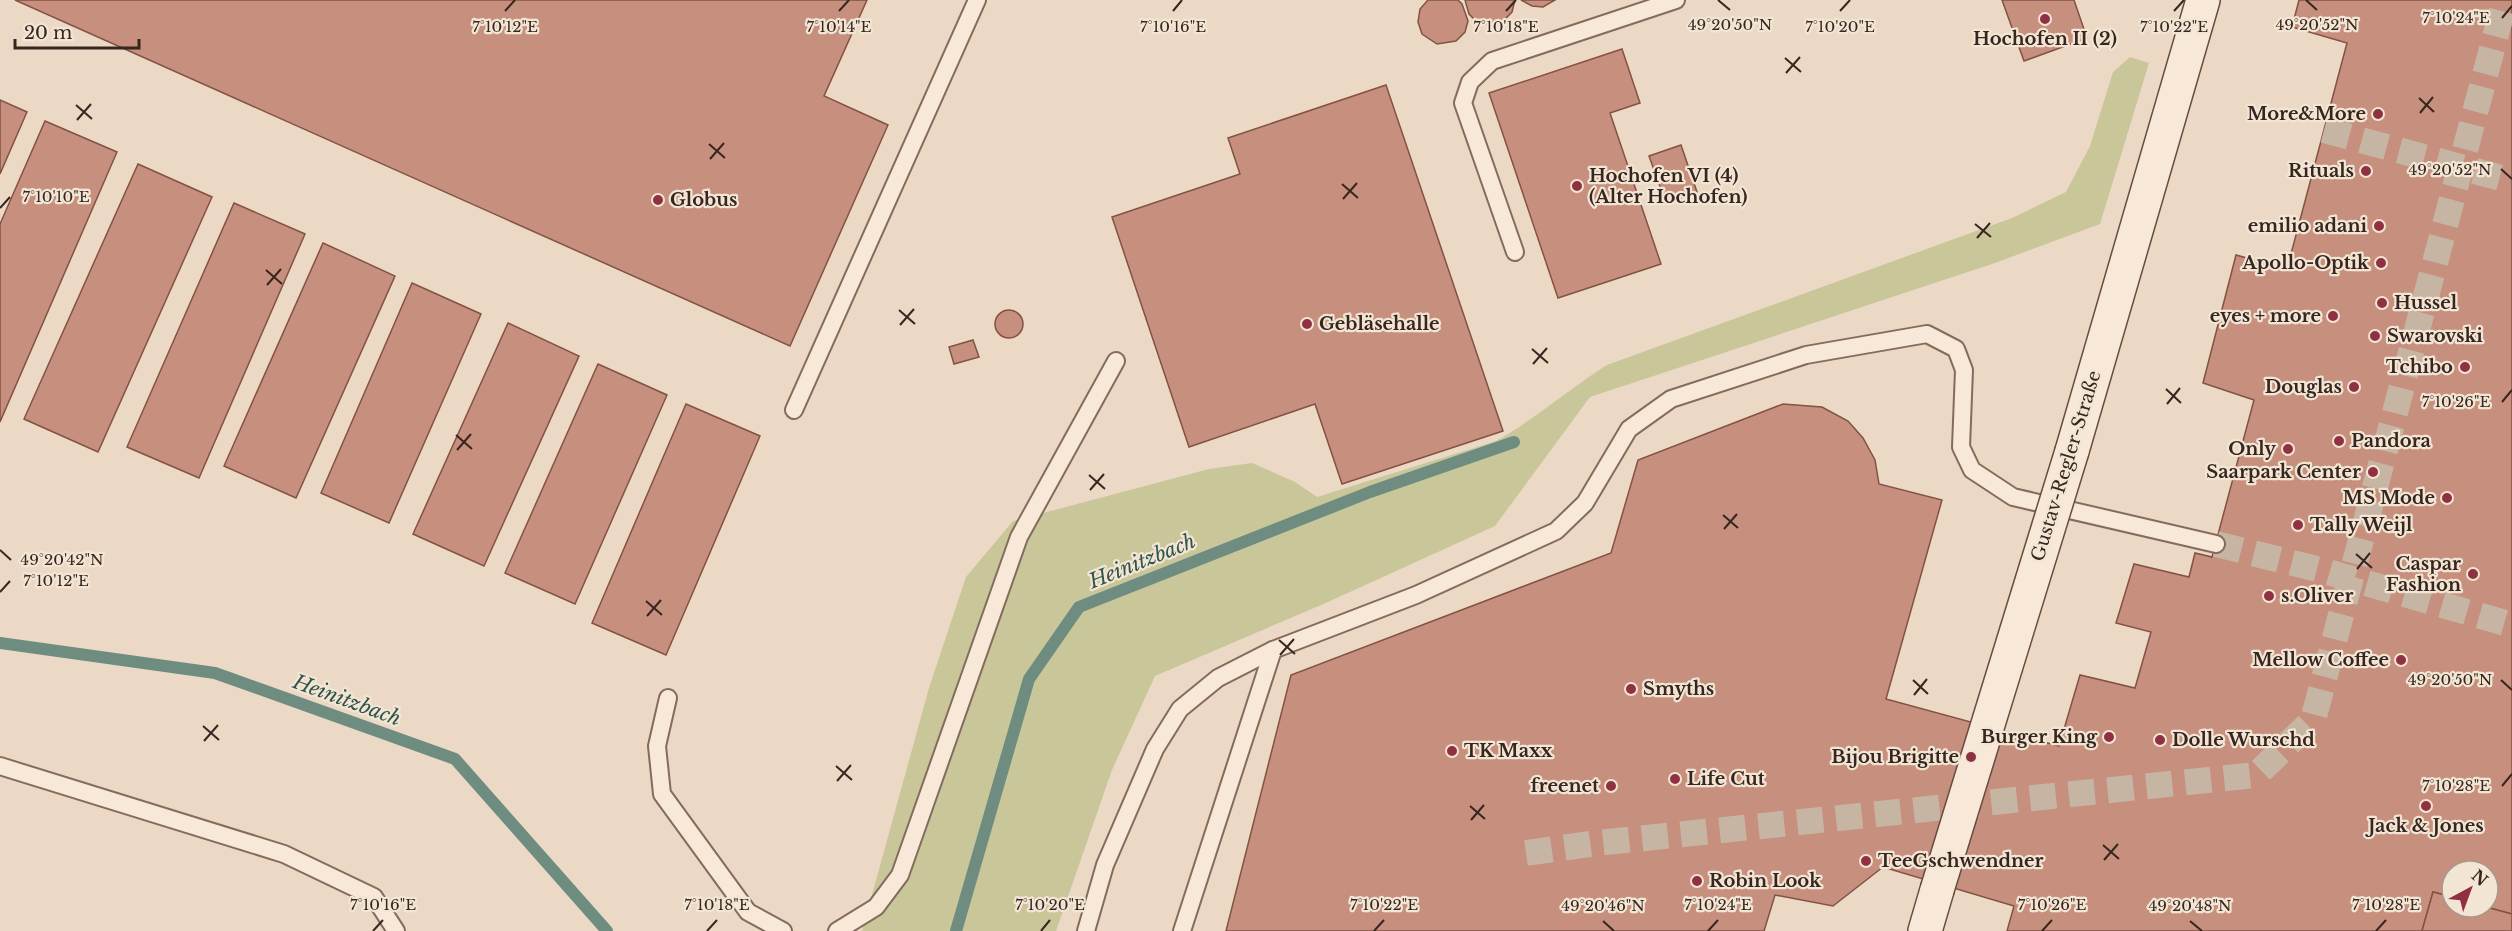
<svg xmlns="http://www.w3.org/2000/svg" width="2512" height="931" font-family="'Libre Baskerville',serif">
	<rect width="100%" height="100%" fill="#ebd9c5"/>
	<path fill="#c9c69a" d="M2130,57L2149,63L2100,224L1995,263L1590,397L1495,526L1328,602L1155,676L1112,770L1056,931H862L929,688L966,577L1013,521L1209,469L1252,463L1295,482L1317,497L1496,441C1535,419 1569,389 1607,365L2012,218L2066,192L2090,146L2113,72Z"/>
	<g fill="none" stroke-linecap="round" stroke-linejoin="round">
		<g stroke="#6e8d80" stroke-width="12">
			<path d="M0,643L215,673L455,759L607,931"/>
			<path d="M956,931L1029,679L1079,607L1370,492L1514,442"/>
		</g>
	</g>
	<g fill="#c78f7e" stroke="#835244" stroke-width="1.5">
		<path d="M15,0H867L824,96L888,125L790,346Z"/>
		<path d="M1428,0H1458L1462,4L1468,21L1465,32L1456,41L1437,44L1422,34L1418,22L1420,9Z"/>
		<path d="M1465,0H1515L1512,12L1503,21L1494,25L1483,24L1476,21L1469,14Z"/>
		<path d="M1521,0H1555L1543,7L1532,6Z"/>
		<path d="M2002,0H2074L2087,38L2024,61Z"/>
		<path d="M2299,0H2512V914L2486,907L2488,871H2452V897L2433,892L2422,931H2007L2014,906L1883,867L1833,906L1775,895L1764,931H1226L1291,675L1611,553L1638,460L1783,404L1822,407L1848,421L1863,438L1875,460L1879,484L1942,500L1886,699L2059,746L2080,675L2135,688L2151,632L2116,623L2134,564L2189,577L2195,553L2212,557L2254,400L2203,383L2236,255L2287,269L2347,43L2292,27Z"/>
		<path d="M1622,49L1640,103L1610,113L1661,264L1558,298L1489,93Z"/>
		<path d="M1386,85L1503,431L1342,484L1315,404L1189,447L1112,217L1240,174L1228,138Z"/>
		<path d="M0,100L27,112L0,174Z"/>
		<path d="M45,121L117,152L0,422V224Z"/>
		<path d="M1681,145L1697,192L1666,203L1649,156Z"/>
		<path d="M138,164L212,197L98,452L24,419Z"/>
		<path d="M234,203L305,234L199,478L127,447Z"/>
		<path d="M323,243L395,276L296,498L224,466Z"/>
		<path d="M412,283L481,314L389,523L321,493Z"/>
		<circle cx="1009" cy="324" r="14"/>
		<path d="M508,323L579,356L484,566L413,534Z"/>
		<path d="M973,340L979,357L954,364L949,347Z"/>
		<path d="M598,364L667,395L575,604L505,573Z"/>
		<path d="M686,404L760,436L666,655L592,623Z"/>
		<path d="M2433,892L2452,897V907H2486L2512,914V931H2422Z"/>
	</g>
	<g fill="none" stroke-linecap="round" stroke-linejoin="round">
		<g stroke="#c7b5a4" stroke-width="26" stroke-dasharray="26 13" stroke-linecap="butt">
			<path d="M2324,130L2512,181"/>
			<path d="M2216,544L2321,570L2512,625"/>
			<path d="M1526,853L1597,843L2256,775L2313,720L2505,0"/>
		</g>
		<g stroke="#856b5d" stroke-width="20">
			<g id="service">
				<path d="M1515,252L1463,103L1470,82L1492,61L1676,0"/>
				<path d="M794,410L977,0"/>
				<path d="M668,698L657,746L662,794L748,912L783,931"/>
				<path d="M0,766L284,854L374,897L396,931"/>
				<path d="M837,931L876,907L900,875L1019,537L1116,361"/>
				<path d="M1086,931L1105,865L1155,749L1180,709L1218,678L1273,650L1416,595L1556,531L1585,503L1629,429L1671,399L1806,355L1927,334L1956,349L1964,370L1961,447L1972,470L2013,497L2216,544"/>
				<path d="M1182,931L1273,650"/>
			</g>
		</g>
		<g stroke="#674c40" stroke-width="36">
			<g id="secondary">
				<path d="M2072,451L2203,0"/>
				<path d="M1925,931L1937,890"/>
			</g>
		</g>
		<use href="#service" stroke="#f7e8d8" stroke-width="16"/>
		<use href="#secondary" stroke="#f7e8d8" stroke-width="33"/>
		<g stroke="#674c40" stroke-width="36" stroke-linecap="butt">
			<path id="secondary-bridge" d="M1937,890L2072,451"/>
		</g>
		<use href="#secondary-bridge" stroke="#f7e8d8" stroke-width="33"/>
	</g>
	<path fill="none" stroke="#36261f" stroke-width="2" d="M1718,0L1730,10M2306,0L2317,10M505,11L515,0M839,11L849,0M1173,11L1182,0M1506,11L1516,0M1840,11L1850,0M2174,11L2184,0M2502,18L2512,6M1785,58L1801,72M1786,73L1800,57M2419,98L2434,112M76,105L92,119M2420,113L2433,97M77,120L91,104M709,144L725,158M710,159L724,143M2501,169L2512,179M1342,184L1358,198M1343,199L1357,183M0,208L10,197M1975,224L1991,237M1977,238L1990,223M266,270L282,284M267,285L281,269M899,310L915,324M900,325L914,309M1532,349L1548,363M1533,364L1547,348M2166,389L2181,403M2502,402L2512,390M2167,404L2180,388M456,435L472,449M457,450L471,434M1089,475L1105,489M1090,490L1104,474M1723,515L1738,528M1724,529L1737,514M0,550L11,560M2356,554L2372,568M2357,569L2370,553M0,592L10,581M646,601L662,615M647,616L661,600M1279,640L1295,654M1280,655L1294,639M1913,680L1928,694M2501,680L2512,690M1914,695L1927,679M203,726L219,740M204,741L218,725M836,766L852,780M837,781L851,765M2502,786L2512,774M1470,806L1485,819M1471,820L1484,805M2103,845L2119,859M2104,860L2118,844M1603,921L1614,931M2190,921L2202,931M373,931L383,920M707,931L717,920M1041,931L1050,920M1374,931L1384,920M1708,931L1718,920M2042,931L2052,920M2376,931L2386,920"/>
	<g fill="#903142" stroke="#f3e5d4" stroke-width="2">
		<circle cx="2045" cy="19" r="6"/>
		<circle cx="2378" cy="114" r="6"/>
		<circle cx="2366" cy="171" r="6"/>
		<circle cx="1577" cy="186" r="6"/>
		<circle cx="658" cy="200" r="6"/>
		<circle cx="2379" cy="226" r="6"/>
		<circle cx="2381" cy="263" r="6"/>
		<circle cx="2382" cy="303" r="6"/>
		<circle cx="2333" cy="316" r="6"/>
		<circle cx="1307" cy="324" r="6"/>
		<circle cx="2375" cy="336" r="6"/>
		<circle cx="2465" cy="367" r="6"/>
		<circle cx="2354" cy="387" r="6"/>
		<circle cx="2339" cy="441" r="6"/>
		<circle cx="2288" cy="449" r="6"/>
		<circle cx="2373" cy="472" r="6"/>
		<circle cx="2447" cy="498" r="6"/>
		<circle cx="2298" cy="525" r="6"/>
		<circle cx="2473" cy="574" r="6"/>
		<circle cx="2269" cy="596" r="6"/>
		<circle cx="2401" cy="660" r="6"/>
		<circle cx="1631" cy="689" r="6"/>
		<circle cx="2109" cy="737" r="6"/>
		<circle cx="2160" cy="740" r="6"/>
		<circle cx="1452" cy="751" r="6"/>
		<circle cx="1971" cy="757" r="6"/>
		<circle cx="1675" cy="779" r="6"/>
		<circle cx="1611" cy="786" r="6"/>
		<circle cx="2426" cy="806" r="6"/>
		<circle cx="1866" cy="861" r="6"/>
		<circle cx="1697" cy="881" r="6"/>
	</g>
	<g text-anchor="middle" stroke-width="4.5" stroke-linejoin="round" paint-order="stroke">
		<g font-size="18" font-weight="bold" fill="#36261f" stroke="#f3e5d4" text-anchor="end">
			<text x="2045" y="45" text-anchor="middle">Hochofen II (2)</text>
			<text x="2366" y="120">More&amp;More</text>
			<text x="2354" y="177">Rituals</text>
			<text x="1589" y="182" text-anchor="start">Hochofen VI (4)<tspan x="1589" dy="21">(Alter Hochofen)</tspan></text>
			<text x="670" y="206" text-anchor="start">Globus</text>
			<text x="2367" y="232">emilio adani</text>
			<text x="2369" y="269">Apollo-Optik</text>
			<text x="2394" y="309" text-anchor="start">Hussel</text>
			<text x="2321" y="322">eyes + more</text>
			<text x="1319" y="330" text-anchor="start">Gebläsehalle</text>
			<text x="2387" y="342" text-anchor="start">Swarovski</text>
			<text x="2453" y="373">Tchibo</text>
			<text x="2342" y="393">Douglas</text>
			<text x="2351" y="447" text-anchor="start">Pandora</text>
			<text x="2276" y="455">Only</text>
			<text x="2361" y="478">Saarpark Center</text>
			<text x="2435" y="504">MS Mode</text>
			<text x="2310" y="531" text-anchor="start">Tally Weijl</text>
			<text x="2461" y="570">Caspar<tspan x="2461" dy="21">Fashion</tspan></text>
			<text x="2281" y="602" text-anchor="start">s.Oliver</text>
			<text x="2389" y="666">Mellow Coffee</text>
			<text x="1643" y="695" text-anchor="start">Smyths</text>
			<text x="2097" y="743">Burger King</text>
			<text x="2172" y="746" text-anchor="start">Dolle Wurschd</text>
			<text x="1464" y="757" text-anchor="start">TK Maxx</text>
			<text x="1959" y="763">Bijou Brigitte</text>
			<text x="1687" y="785" text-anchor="start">Life Cut</text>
			<text x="1599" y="792">freenet</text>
			<text x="2426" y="832" text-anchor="middle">Jack &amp; Jones</text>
			<text x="1878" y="867" text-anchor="start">TeeGschwendner</text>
			<text x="1709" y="887" text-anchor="start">Robin Look</text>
		</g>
		<g font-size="18" fill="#36261f" stroke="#f3e5d4">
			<text transform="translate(2066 466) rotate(-73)" y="6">Gustav-Regler-Straße</text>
		</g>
		<g font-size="20" font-style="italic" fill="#30554c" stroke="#f3e5d4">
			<text transform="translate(1142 561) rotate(-22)" y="7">Heinitzbach</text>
			<text transform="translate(347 700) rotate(20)" y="7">Heinitzbach</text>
		</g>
	</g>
	<g font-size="15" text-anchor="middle" fill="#36261f" stroke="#f3e5d4" stroke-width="4.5" stroke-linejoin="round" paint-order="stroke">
		<text x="2456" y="23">7°10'24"E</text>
		<text x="2317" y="30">49°20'52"N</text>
		<text x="1730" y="30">49°20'50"N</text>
		<text x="505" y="32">7°10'12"E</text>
		<text x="839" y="32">7°10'14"E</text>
		<text x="1173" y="32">7°10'16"E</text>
		<text x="1840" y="32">7°10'20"E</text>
		<text x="1506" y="32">7°10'18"E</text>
		<text x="2174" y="32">7°10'22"E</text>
		<text x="2450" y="175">49°20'52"N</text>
		<text x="56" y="202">7°10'10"E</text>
		<text x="2456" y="407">7°10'26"E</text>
		<text x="62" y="565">49°20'42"N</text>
		<text x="56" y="586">7°10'12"E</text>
		<text x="2450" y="685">49°20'50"N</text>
		<text x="2456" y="791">7°10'28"E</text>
		<text x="383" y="910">7°10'16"E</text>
		<text x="717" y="910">7°10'18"E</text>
		<text x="1050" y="910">7°10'20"E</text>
		<text x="1384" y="910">7°10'22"E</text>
		<text x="1718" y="910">7°10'24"E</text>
		<text x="2052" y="910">7°10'26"E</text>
		<text x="2386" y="910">7°10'28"E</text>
		<text x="1603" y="911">49°20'46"N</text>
		<text x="2190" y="911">49°20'48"N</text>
	</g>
	<g transform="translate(2470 889) rotate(41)"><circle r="28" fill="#f3e5d4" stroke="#a7998c" stroke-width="1.5"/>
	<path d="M0-4.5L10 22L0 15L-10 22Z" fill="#903142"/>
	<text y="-9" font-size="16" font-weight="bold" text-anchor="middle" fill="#36261f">N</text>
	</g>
	<path d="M15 39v9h124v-9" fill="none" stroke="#36261f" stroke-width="3"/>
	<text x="24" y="39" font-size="18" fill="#36261f" stroke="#f3e5d4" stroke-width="4.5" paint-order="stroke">20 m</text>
</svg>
